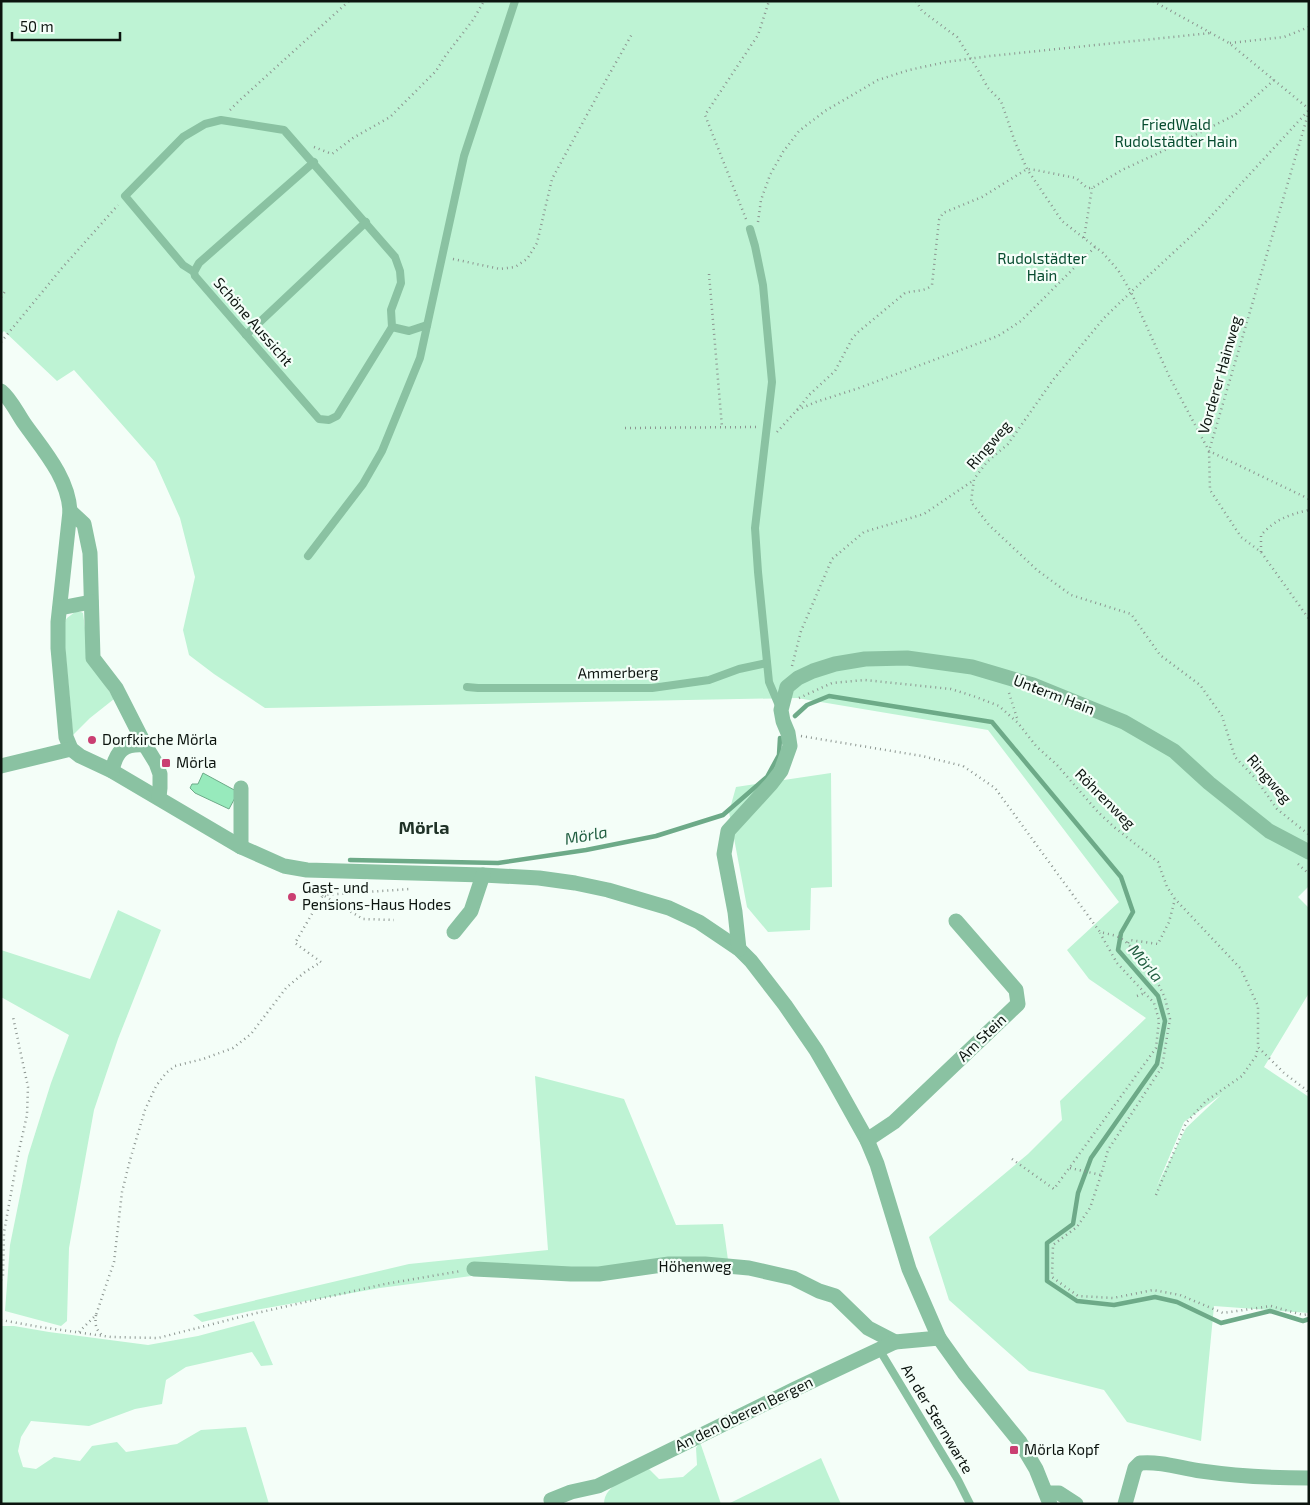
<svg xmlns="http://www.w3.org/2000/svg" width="1310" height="1505" font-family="'Exo 2',sans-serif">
	<rect width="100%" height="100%" fill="#f4fef8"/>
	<g fill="#bef3d4" fill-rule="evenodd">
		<path d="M1,1H1309V886L1298,897L1309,908V993L1264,1067L1309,1097V1313L1214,1306L1201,1441L1127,1422L1104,1390L1029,1371L949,1300L929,1237L1028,1154L1062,1120L1060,1101L1146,1018L1089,979L1067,950L1119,902L988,730L797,698L265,708L214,674L189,655L183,630L195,577L180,518L155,462L74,370L57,381L4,331L1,334ZM1221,1095L1186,1128L1157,1186L1184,1122Z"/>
		<path d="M75,612H81L83,613L89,658L92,665L114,699L90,718L73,735L63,625L67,618Z"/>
		<path d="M831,773L832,887L811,888L810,930L768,932L747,907L729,812L736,787Z"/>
		<path d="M118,910L161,930L118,1039L94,1110L69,1248L67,1321L61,1326L5,1311L10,1245L28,1156L51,1083L69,1035L1,997V950L90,979Z"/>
		<path d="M535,1076L624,1099L676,1225L723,1224L728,1260L479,1275L380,1288L250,1311L202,1322L193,1315L409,1264L548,1250Z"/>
		<path d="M254,1321L273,1365L261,1366L252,1352L186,1367L166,1380L162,1404L135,1409L89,1426L31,1421L21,1437L18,1451L23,1467L36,1469L54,1457L80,1461L92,1446L117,1442L126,1452L177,1444L201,1430L246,1427L269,1504H1V1326H14L49,1332L148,1345L198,1336Z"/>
		<path d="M700,1442L721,1504H604C604,1483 634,1476 649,1469L659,1479L683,1477L697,1465L696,1448Z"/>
		<path d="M821,1458L841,1504H728Z"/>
	</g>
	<path fill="#97eabc" stroke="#6daa88" d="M203,773L238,792L229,809L195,793L190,788L192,784H198Z"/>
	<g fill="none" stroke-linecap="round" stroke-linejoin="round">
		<g stroke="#6daa88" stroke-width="4.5">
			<path d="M795,716L807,705L829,696L992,722L1121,877L1133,912L1121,933L1118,950L1158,996L1165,1021L1157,1064L1091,1158L1078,1193L1073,1224L1047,1243V1281L1077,1301L1114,1305L1155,1297L1177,1302L1221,1323L1270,1311L1303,1321L1309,1319"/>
			<path d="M350,860L498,863L586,850L656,836L723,815L767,777L779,755L780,738"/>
		</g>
		<g stroke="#8c9590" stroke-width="2.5" stroke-dasharray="1 4" stroke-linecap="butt">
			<path d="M916,1L922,11L957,37L978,70L988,88L1001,101L1015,142L1027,169L1062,221L1103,253L1118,270L1131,292L1104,318L1053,380L1008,444L987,462L974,479L971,502L989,525L1037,570L1071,595L1131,614L1160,655L1200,685L1222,716L1235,757L1256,779L1277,809L1308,834"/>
			<path d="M1153,1L1229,43L1309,109"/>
			<path d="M1230,43L1284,37L1309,27"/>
			<path d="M230,110L240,100L349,1"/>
			<path d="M1308,111L1202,226L1131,292L1170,378L1209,451L1309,499"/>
			<path d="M1309,111L1209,451L1210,490L1241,537L1261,552L1309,619"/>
			<path d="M314,147L332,154L353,138L390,117L436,71L446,55L473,20L484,1"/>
			<path d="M746,219L705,115L758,35L769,1"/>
			<path d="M758,222L761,200L770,175L783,152L799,131L825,111L878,80L909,70L946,62L990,56L1211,33"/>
			<path d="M1084,238L1092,188"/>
			<path d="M453,259L500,269L515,267L527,259L537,243L552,179L601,89L632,34"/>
			<path d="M709,274L722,427"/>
			<path d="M1,297L6,290"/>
			<path d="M1,342L62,268L118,205"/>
			<path d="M797,410L809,395L835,371L852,339L857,333L905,293C915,290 925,292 932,285L939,220L943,213L982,197L1027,169L1035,170L1076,178L1087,188H1092L1122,170L1163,151L1235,115L1274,80"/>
			<path d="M625,428L758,427"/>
			<path d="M777,432L797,410L816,402L859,388L998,336L1021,321L1095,247"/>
			<path d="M1261,552V535C1276,519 1288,515 1309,510"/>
			<path d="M792,666L801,631L832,559L864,532L924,514L974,480"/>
			<path d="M1009,693L1018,721"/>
			<path d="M799,698L832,683L865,680L951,689L976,697L999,706L1018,723L1036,746L1057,765L1098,812L1114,827L1158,862L1167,887L1175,899L1241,969L1258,1006V1047L1284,1073L1309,1092"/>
			<path d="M801,736L922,756L963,766L995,788L1100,932L1117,936L1125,941L1150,967L1165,998L1170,1019L1162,1067L1108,1150L1101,1175L1090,1208L1077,1227L1053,1245L1052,1277L1078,1296L1113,1298L1153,1290L1180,1295L1223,1313L1271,1306L1303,1315L1309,1314"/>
			<path d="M1298,864L1309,874"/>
			<path d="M312,884L323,895L410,889"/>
			<path d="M1128,943L1130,940L1158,944L1169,922L1175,899"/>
			<path d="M1137,996L1145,993"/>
			<path d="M1012,1159L1054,1189L1156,1048L1159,1020L1154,1003L1117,963L1100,933"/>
			<path d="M1070,1168L1101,1175"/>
			<path d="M1156,1195L1186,1123L1206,1101L1242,1076L1256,1056L1258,1047"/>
			<path d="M1,1280L3,1276L4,1232L18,1155L27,1115L28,1087L13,1017"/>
			<path d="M96,1315C95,1323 95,1329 102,1335"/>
			<path d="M1,1320L40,1327L111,1337L158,1338L248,1315L385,1284L461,1271"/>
			<path d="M79,1332L96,1315L114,1262L122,1192L130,1160L145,1110L156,1086L166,1073L175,1066L203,1059L233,1048L251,1034L286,988L305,972L321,962L295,943L323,895L363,919L394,920"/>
		</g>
		<g stroke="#8ac2a2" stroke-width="8">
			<path d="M314,162L199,263L194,272L195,276L319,419L329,420L337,416L392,327"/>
			<path d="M750,229L755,246L763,285L772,382L755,528L758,572L769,682L780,708"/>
			<path d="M194,272L183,265L125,196L183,137L205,124L221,120L284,130L395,257L400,271L401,283L391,310L392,327L409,331L427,325"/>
			<path d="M246,335L366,222"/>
			<path d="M308,556L363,484L382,451L420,358L464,156L515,1"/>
			<path d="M467,687L478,688H652L709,680L739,669L767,663"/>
			<path d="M879,1349L958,1480L970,1504"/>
		</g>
		<g stroke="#8ac2a2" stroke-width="15">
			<path d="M1,391C11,399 17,413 24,423C43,450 68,477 70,511L58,622V648L66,737L71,749L80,756L112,771L241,847L284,866L307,870L483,875L539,878L575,883L608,890L669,908L699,922L739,949L751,961L785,1005L816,1050L834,1081L867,1140L877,1164L909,1269L939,1338L964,1373L1020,1442L1036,1469L1050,1504"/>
			<path d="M70,511L84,524L90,553L93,658L116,688L145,745L156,763L160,774V788L159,797"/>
			<path d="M60,608L91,602"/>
			<path d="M1,766L71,749"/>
			<path d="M112,771C116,751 124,743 145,745"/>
			<path d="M241,847V788"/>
			<path d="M454,932L471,911L483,875"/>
			<path d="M739,949L735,912L724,854L728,831L771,784L781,771L790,746L788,733L783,721L781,710L787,687L798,678L813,671L835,664L865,659L907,658L972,667L1033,685L1124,722L1174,751L1209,783L1269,831L1309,852"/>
			<path d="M867,1140L894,1122L1018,1004L1016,990L956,921"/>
			<path d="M474,1269L571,1274H599L669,1264H705L749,1268L793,1278L819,1291L835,1296L868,1328L895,1342"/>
			<path d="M1046,1493H1059L1076,1504"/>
			<path d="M551,1500L571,1492L598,1486L795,1389L895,1342L939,1338"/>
			<path d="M1125,1504L1135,1468L1140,1463C1161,1461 1180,1468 1201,1471C1236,1476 1273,1478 1309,1478"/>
		</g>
	</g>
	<g fill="#ca3f72" stroke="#f4fef8" stroke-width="2">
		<circle cx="92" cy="740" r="5"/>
		<rect x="161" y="758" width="10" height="10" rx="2.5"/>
		<circle cx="292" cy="897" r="5"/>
		<rect x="1009" y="1445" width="10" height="10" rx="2.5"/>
	</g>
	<g text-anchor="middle" stroke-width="4.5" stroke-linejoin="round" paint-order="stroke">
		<g font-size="15" fill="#064b2f" stroke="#f4fef8">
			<text x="1176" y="130">FriedWald<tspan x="1176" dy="17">Rudolstädter Hain</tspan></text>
			<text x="1042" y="264">Rudolstädter<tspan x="1042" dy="17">Hain</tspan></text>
		</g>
		<g font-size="15" fill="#0c140f" stroke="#f4fef8">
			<text transform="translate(253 322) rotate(49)" y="5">Schöne Aussicht</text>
			<text transform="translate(1220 375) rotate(-74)" y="5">Vorderer Hainweg</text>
			<text transform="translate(989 445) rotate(-49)" y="5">Ringweg</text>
			<text transform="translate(618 673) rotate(-1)" y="5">Ammerberg</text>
			<text transform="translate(1054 695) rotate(21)" y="5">Unterm Hain</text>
			<text transform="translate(1269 779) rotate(49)" y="5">Ringweg</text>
			<text transform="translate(1105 799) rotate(45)" y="5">Röhrenweg</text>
			<text transform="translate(982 1038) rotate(-44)" y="5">Am Stein</text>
			<text x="695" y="1272">Höhenweg</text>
			<text transform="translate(744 1414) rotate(-26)" y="5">An den Oberen Bergen</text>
			<text transform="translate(937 1419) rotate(59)" y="5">An der Sternwarte</text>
		</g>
		<g font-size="15" fill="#0c140f" stroke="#f4fef8" text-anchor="start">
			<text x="102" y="745">Dorfkirche Mörla</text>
			<text x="176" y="768">Mörla</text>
			<text x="302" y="893">Gast- und<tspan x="302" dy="17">Pensions-Haus Hodes</tspan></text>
			<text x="1024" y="1455">Mörla Kopf</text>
		</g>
		<g font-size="16" font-style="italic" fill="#225f42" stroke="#f4fef8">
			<text transform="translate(586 835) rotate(-10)" y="6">Mörla</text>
			<text transform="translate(1146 963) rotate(50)" y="6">Mörla</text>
		</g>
		<g font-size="18" font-weight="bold" fill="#1f3227" stroke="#f4fef8">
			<text x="424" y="834">Mörla</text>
		</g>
	</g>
	<rect width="1310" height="1505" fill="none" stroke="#0c140f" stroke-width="5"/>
	<path d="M12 32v8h108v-8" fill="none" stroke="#0c140f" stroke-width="2.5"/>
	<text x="20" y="32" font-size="15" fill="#0c140f" stroke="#f4fef8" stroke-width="4" paint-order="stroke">50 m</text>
</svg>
